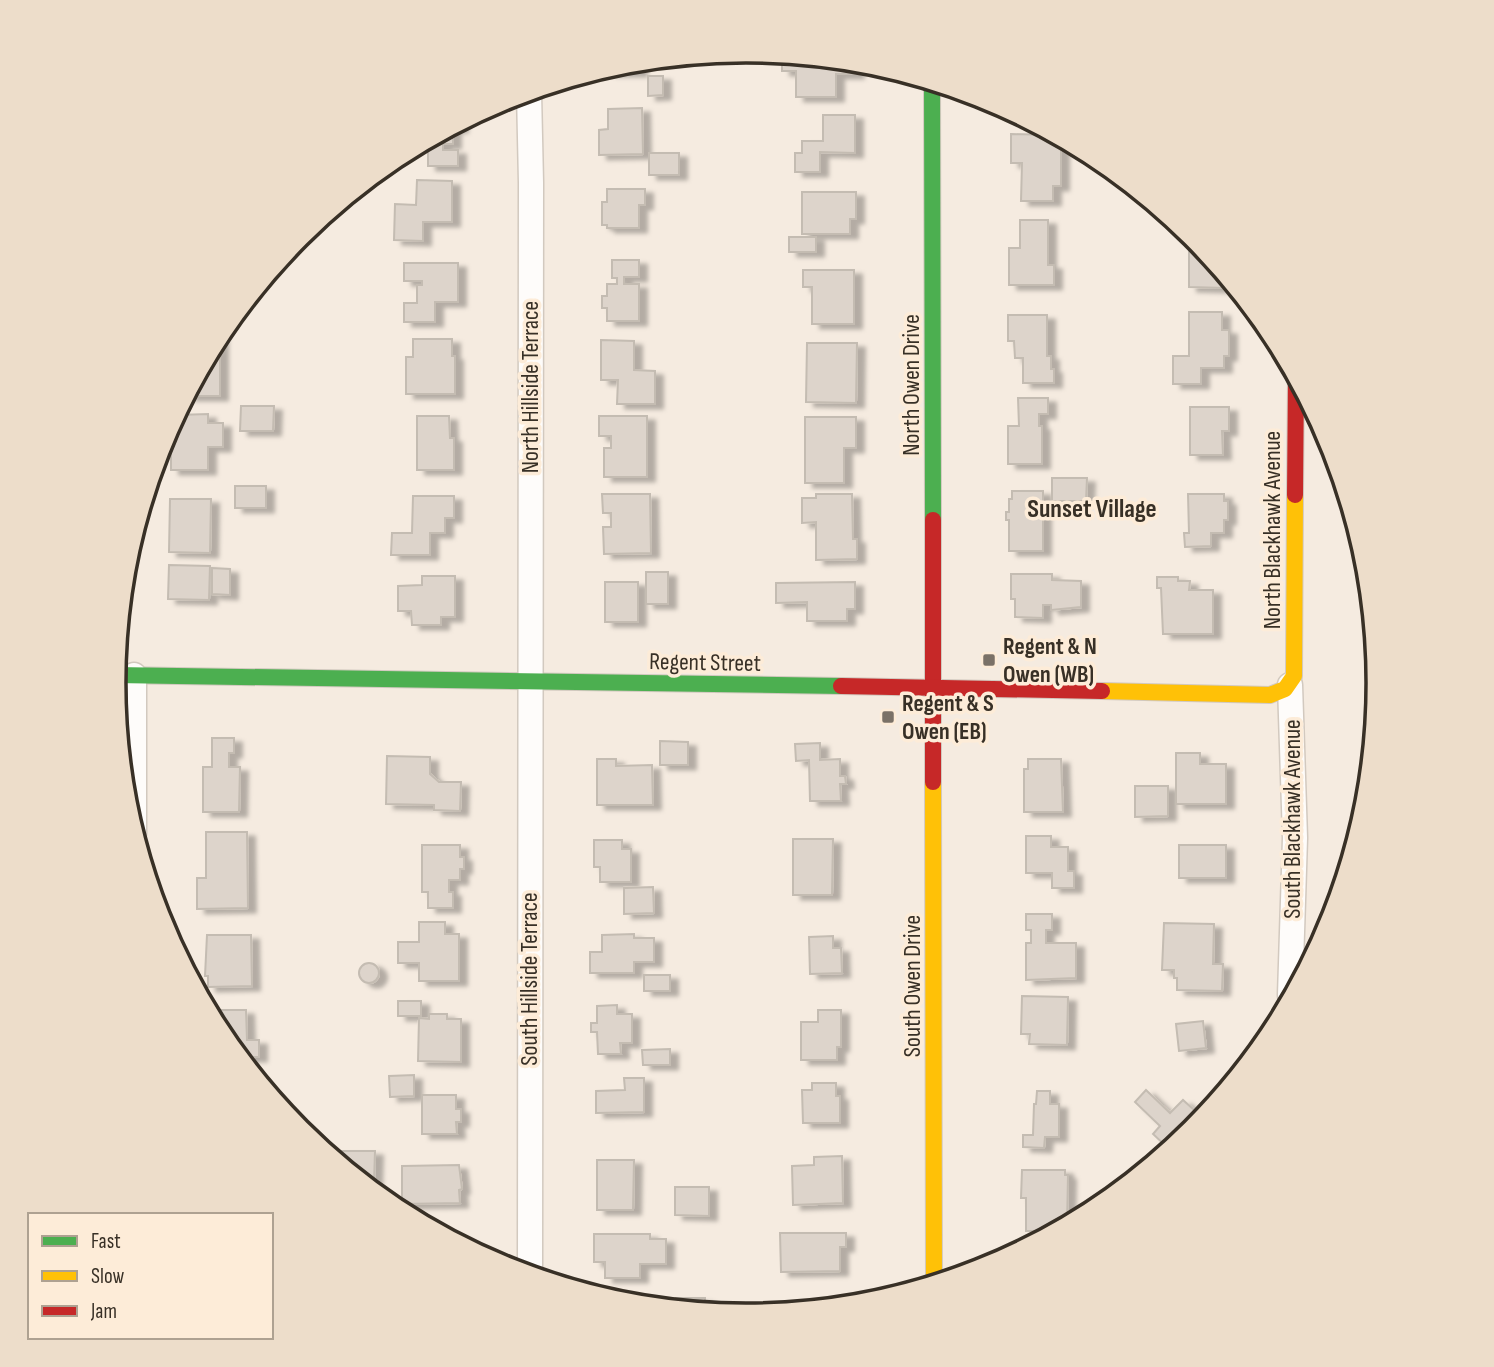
<svg xmlns="http://www.w3.org/2000/svg" width="1494" height="1367" font-family="'Sofia Sans Condensed',sans-serif">
	<defs>
		<filter id="shadow"><feDropShadow dx="8" dy="4.5" stdDeviation="2" flood-color="#0004"/></filter>
	</defs>
	<rect width="100%" height="100%" fill="#f5ebe0"/>
	<g fill="#ddd4cb" stroke="#c4bcb2" stroke-width="2" filter="url(#shadow)">
		<path d="M782,54L855,61L856,74H836V97H796V71H782Z"/>
		<path d="M639,61V72H608V68Z"/>
		<path d="M648,76H663V95L648,96Z"/>
		<path d="M642,108L643,154L599,155V130L608,129V109Z"/>
		<path d="M823,115H855V153L820,152V172H795V153H802V141H823Z"/>
		<path d="M460,123V128H453V144H443V150H458V166H428V144H420Z"/>
		<path d="M1011,134L1056,135L1061,137V186H1053V201H1021L1022,163H1011Z"/>
		<rect x="649" y="153" width="30" height="22"/>
		<path d="M417,180L452,181V222H423V241L394,240L395,204L416,205Z"/>
		<path d="M607,189H645V205H639V228H607V225H602V202H607Z"/>
		<path d="M802,192H856V219H850V234H802Z"/>
		<path d="M1020,220H1048V265H1054V285H1009V248H1020Z"/>
		<rect x="789" y="237" width="27" height="15"/>
		<path d="M1189,246H1203L1226,274L1225,288L1189,287Z"/>
		<path d="M612,260H639V277H624V284H639V321H607V308H602V296H607V284H617V278H612Z"/>
		<path d="M404,263H458V302H435V322H404V303H417V285H422V281H404Z"/>
		<path d="M803,270H854V324H812V287H803Z"/>
		<path d="M1189,312H1222V330H1229V356H1224V368H1201V384H1173V356H1189Z"/>
		<path d="M1008,315H1047V356H1051V369H1054V383H1023V358H1015L1014,341H1008Z"/>
		<path d="M220,334V396H187Z"/>
		<path d="M413,339H452V356H455V394H406V357H413Z"/>
		<path d="M601,340L634,341V370L655,371V404H617L618,380H601Z"/>
		<path d="M807,343H857L856,403L806,402Z"/>
		<path d="M1018,398H1048V414H1039V426H1042V464H1008V426H1019Z"/>
		<path d="M241,406H274L273,431H240Z"/>
		<path d="M1190,407H1229V431H1222L1223,455H1190Z"/>
		<path d="M208,414V423H223V447H208V470H171V425L177,415Z"/>
		<path d="M417,416H449L450,438H454V470H417Z"/>
		<path d="M599,416H647V477H604V448H611V436H599Z"/>
		<path d="M805,417H856V448H844V483H805Z"/>
		<path d="M1052,478H1087L1086,501H1052Z"/>
		<rect x="235" y="486" width="31" height="22"/>
		<path d="M1012,491H1043V551H1009V520H1006V512H1009V499H1012Z"/>
		<path d="M602,494H650L651,553L604,554L603,527H611V513H603Z"/>
		<path d="M816,494H852L853,539H857V559L816,560V522L802,523V498H816Z"/>
		<path d="M1188,494H1224V501H1228V520H1224V533H1211V546L1185,547L1184,533H1189Z"/>
		<path d="M413,496H454V518H445V533H430V555H391L392,533H412Z"/>
		<path d="M170,499H211L210,553L169,552Z"/>
		<path d="M169,565L210,566L209,600L168,599Z"/>
		<path d="M212,568L230,569V595L212,594Z"/>
		<rect x="646" y="572" width="22" height="32"/>
		<path d="M1011,574H1052V580L1081,581V607L1051,610V605H1043V618L1015,617V599H1011Z"/>
		<path d="M422,576H455V617H441V625H412L411,611H398V586L422,585Z"/>
		<path d="M1157,577H1178V581H1190L1189,590H1213V634H1163L1161,588H1157Z"/>
		<rect x="605" y="582" width="33" height="40"/>
		<path d="M855,582V609H847V621H807V602L776,603V583Z"/>
		<path d="M212,738H234V753H229V767H240L239,812H203V767H212Z"/>
		<path d="M660,741L688,742V765H660Z"/>
		<path d="M820,743V760L840,759V776H845L846,784H840L841,801H810L809,760L796,761L795,744Z"/>
		<path d="M1176,753H1200V764H1226V804H1176Z"/>
		<path d="M387,756L430,757V774L439,782H461L460,811L434,810V805L386,804Z"/>
		<path d="M597,759H616V766L652,765L653,805H597Z"/>
		<path d="M1028,759H1061L1063,812H1024V769H1028Z"/>
		<path d="M1135,786H1168V816L1135,817Z"/>
		<path d="M206,832H247L248,908L197,909V878H206Z"/>
		<path d="M1026,836H1051V847H1068V871H1074V888H1052V873H1026Z"/>
		<path d="M793,839H833L832,895H793Z"/>
		<path d="M594,840H622V849H631V882H600V867H594Z"/>
		<path d="M422,845H460V857H464V869H460V880H449V892H453V908H428V892H422Z"/>
		<rect x="1179" y="845" width="47" height="33"/>
		<path d="M653,887L654,913L624,914V888Z"/>
		<path d="M1026,914H1052V930H1046V943H1076V978L1026,980V943H1031V930H1026Z"/>
		<path d="M419,922H445V934H459V981H419V963H398V942H419Z"/>
		<path d="M1164,923L1214,924L1213,964H1223L1222,991L1177,990V978H1174V970H1162Z"/>
		<path d="M634,934V938H654V962H634V973H590V952H602V935Z"/>
		<path d="M207,935H251L252,986L208,987V976H205Z"/>
		<path d="M833,936V948H841L842,973L810,974L809,937Z"/>
		<circle cx="369" cy="973" r="10"/>
		<rect x="644" y="975" width="26" height="16"/>
		<path d="M1022,996L1068,997L1067,1045L1029,1044L1030,1034H1021Z"/>
		<rect x="398" y="1001" width="23" height="15"/>
		<path d="M617,1005V1014H632V1043H620L621,1054H598L597,1032H591V1023H597V1006Z"/>
		<path d="M208,1010H246L247,1040H259V1057H247V1061H242L221,1035Z"/>
		<path d="M818,1010H841V1047H837V1060H801V1022H818Z"/>
		<path d="M429,1014H447V1019H461V1062L418,1061L419,1018L429,1019Z"/>
		<path d="M1203,1021L1206,1048L1179,1051L1176,1024Z"/>
		<path d="M670,1049V1065H643L642,1050Z"/>
		<path d="M414,1075V1096L390,1097L389,1076Z"/>
		<path d="M624,1078H644V1112L596,1113V1091L625,1090Z"/>
		<path d="M812,1083H836V1096H840V1123H803L802,1090H812Z"/>
		<path d="M1146,1090L1170,1113L1183,1100L1204,1119L1194,1131L1171,1151L1153,1134L1160,1126L1135,1102Z"/>
		<path d="M1037,1091H1050V1104H1059V1137H1045L1044,1148L1023,1147V1135H1033L1034,1104H1036Z"/>
		<path d="M422,1095H456V1109H461V1122H456L457,1134H422Z"/>
		<path d="M341,1151H375L374,1183H363L341,1165Z"/>
		<path d="M842,1156L843,1203L793,1205L792,1166L814,1165V1157Z"/>
		<path d="M597,1160H634L633,1210H597Z"/>
		<path d="M459,1165L462,1189L459,1190L460,1203L402,1204V1166Z"/>
		<path d="M1022,1170H1065V1175H1068L1067,1226L1058,1231H1026V1198H1021Z"/>
		<path d="M675,1187H709V1216L675,1215Z"/>
		<path d="M780,1233H846V1247H840V1271L781,1272Z"/>
		<path d="M594,1234H650V1239H666V1264H640V1278H605V1262H594Z"/>
		<path d="M676,1298H705V1312L676,1309Z"/>
	</g>
	<g fill="none" stroke-linecap="round" stroke-linejoin="round">
		<g stroke="#d2c9bf" stroke-width="27">
			<g id="street">
				<path d="M529,92L531,183L530,1276"/>
				<path d="M134,675V833"/>
				<path d="M1290,685L1295,838L1290,995"/>
			</g>
		</g>
		<g stroke="#d2c9bf" stroke-width="18">
			<g id="fast">
				<path d="M932,82L933,520"/>
				<path d="M115,675L841,686"/>
			</g>
		</g>
		<g stroke="#d2c9bf" stroke-width="18">
			<g id="slow">
				<path d="M1102,691L1270,695L1285,689L1294,676L1295,495"/>
				<path d="M933,782L934,1285"/>
			</g>
		</g>
		<g stroke="#d2c9bf" stroke-width="18">
			<g id="jam">
				<path d="M1295,495L1296,374"/>
				<path d="M933,520V782"/>
				<path d="M841,686L1102,691"/>
			</g>
		</g>
		<use href="#street" stroke="#fefcfa" stroke-width="24"/>
		<use href="#fast" stroke="#4caf50" stroke-width="16"/>
		<use href="#slow" stroke="#ffc107" stroke-width="16"/>
		<use href="#jam" stroke="#c62828" stroke-width="16"/>
	</g>
	<g fill="#7a7167" stroke="#fdecd8" stroke-width="2.5">
		<rect x="982" y="653" width="14" height="14" rx="3.5"/>
		<rect x="881" y="710" width="14" height="14" rx="3.5"/>
	</g>
	<g text-anchor="middle" stroke-width="7" stroke-linejoin="round" paint-order="stroke">
		<g font-size="24" fill="#383026" stroke="#fdecd8">
			<text transform="translate(911 385) rotate(-90)" y="8">North Owen Drive</text>
			<text transform="translate(530 387) rotate(-90)" y="8">North Hillside Terrace</text>
			<text transform="translate(1272 530) rotate(-90)" y="8">North Blackhawk Avenue</text>
			<text transform="translate(705 662) rotate(1)" y="8">Regent Street</text>
			<text transform="translate(1292 819) rotate(-90)" y="8">South Blackhawk Avenue</text>
			<text transform="translate(529 979) rotate(-90)" y="8">South Hillside Terrace</text>
			<text transform="translate(912 986) rotate(-90)" y="8">South Owen Drive</text>
		</g>
		<g font-size="24" font-weight="bold" fill="#383026" stroke="#fdecd8" text-anchor="start">
			<text x="1003" y="654">Regent &amp; N<tspan x="1003" dy="28">Owen (WB)</tspan></text>
			<text x="902" y="711">Regent &amp; S<tspan x="902" dy="28">Owen (EB)</tspan></text>
		</g>
		<g font-size="26" font-weight="bold" fill="#383026" stroke="#fdecd8">
			<text x="1092" y="517">Sunset Village</text>
		</g>
	</g>
	<path d="M0 0H1494V1367H0ZM126 683a620 620 0 1 1 1240 0a620 620 0 1 1-1240 0Z" fill="#edddca" fill-rule="evenodd"/>
	<path fill="none" stroke="#383026" stroke-width="3.5" d="M126 683a620 620 0 1 1 1240 0a620 620 0 1 1-1240 0Z"/>
	<rect x="28" y="1213" width="245" height="126" fill="#fdecd8" stroke="#aea191" stroke-width="2"/>
	<rect x="42" y="1236" width="35" height="10" fill="#4caf50" stroke="#aea191" stroke-width="2"/>
	<text x="91" y="1248" font-size="21" fill="#383026">Fast</text>
	<rect x="42" y="1271" width="35" height="10" fill="#ffc107" stroke="#aea191" stroke-width="2"/>
	<text x="91" y="1283" font-size="21" fill="#383026">Slow</text>
	<rect x="42" y="1306" width="35" height="10" fill="#c62828" stroke="#aea191" stroke-width="2"/>
	<text x="91" y="1318" font-size="21" fill="#383026">Jam</text>
</svg>
